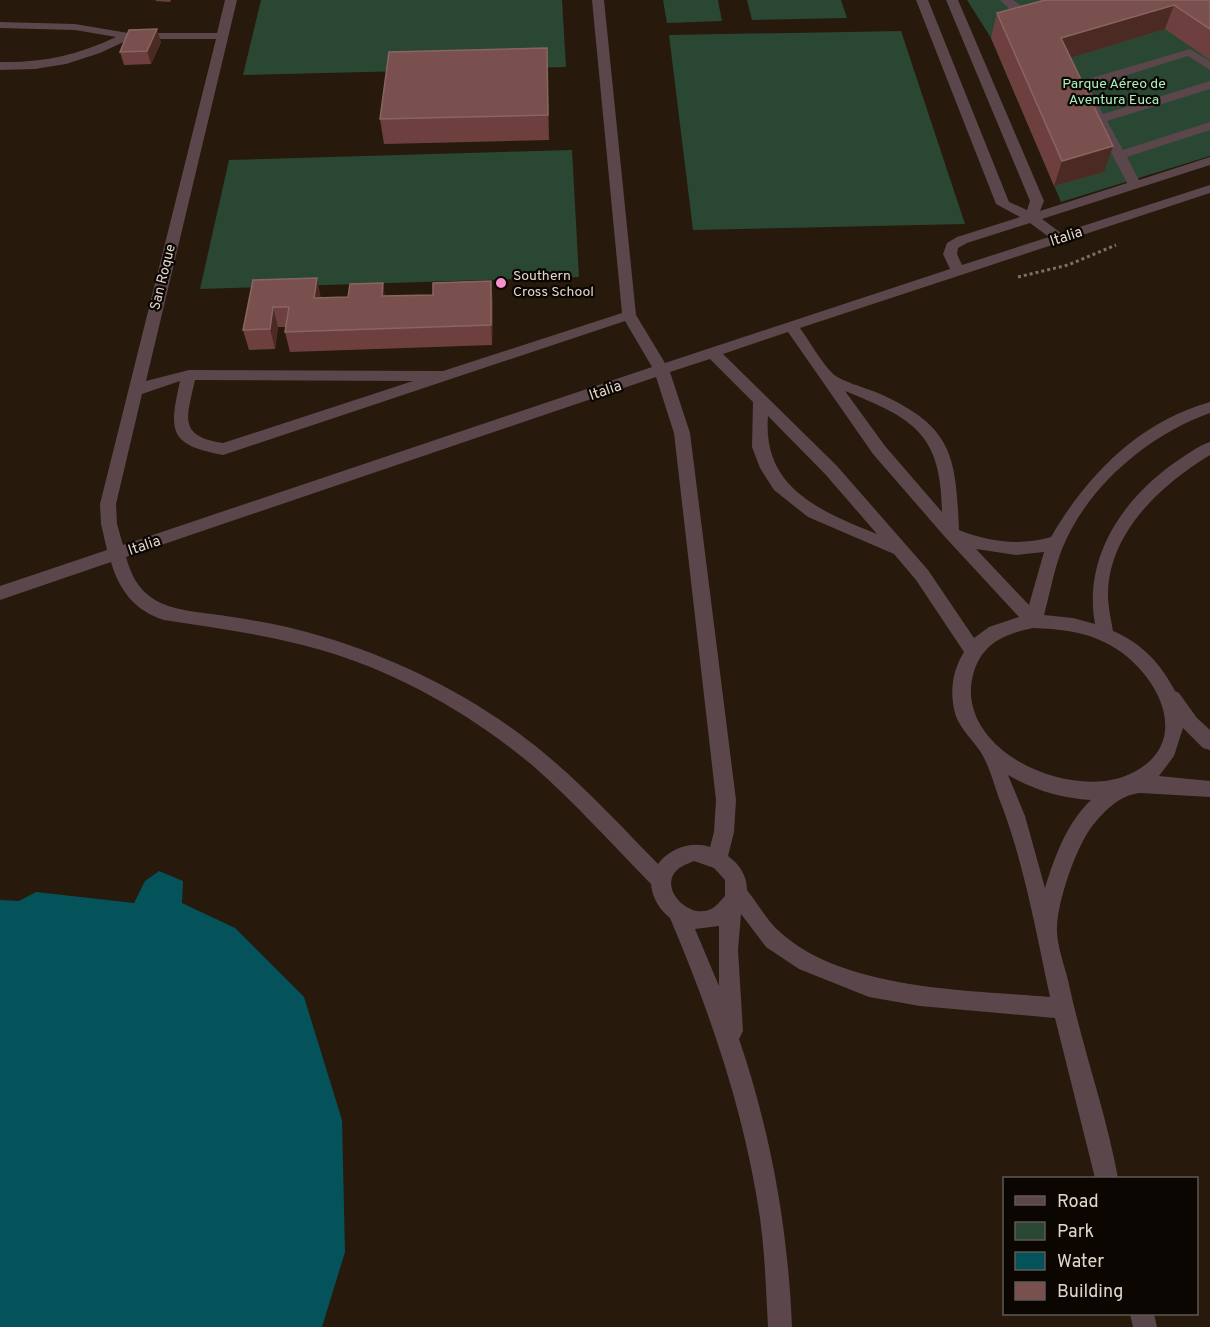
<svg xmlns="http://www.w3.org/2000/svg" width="1210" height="1327" font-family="Overpass,sans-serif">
	<rect width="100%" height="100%" fill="#27190b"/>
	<g fill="#2a4734">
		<path d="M261,0H562L566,67L243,75Z"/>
		<path d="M663,0H718L722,21L667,23Z"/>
		<path d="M747,0H841L847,18L752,20Z"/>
		<path d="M967,0H1210V156L1061,202L991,38Z"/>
		<path d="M901,31L965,224L693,230L669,35Z"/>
		<path d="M572,150L579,277L200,289L229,160Z"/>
	</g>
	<path fill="#04535b" d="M159,871L183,881L182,903L235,928L304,997L342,1120L345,1252L322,1327H0V900L19,901L36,892L134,903L145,881Z"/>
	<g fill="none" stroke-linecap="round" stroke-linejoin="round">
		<path stroke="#7d7064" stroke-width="3" stroke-dasharray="3 3" stroke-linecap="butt" d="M1018,277L1068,265L1116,245"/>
		<g fill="#5b464b" fill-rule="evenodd">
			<path d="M225,0H237L146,381L189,370L443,371L622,313L592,0H604L636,315L665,363L950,269L943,254L947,243L957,237L1020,217L996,204L916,0H928L1009,202L1027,210L1030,201L946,0H958L1044,201L1040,211L1127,183L1076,85L1078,82L1190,49L1210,61V70L1188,56L1089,87L1103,114L1210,81V89L1107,121L1123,150L1210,122V130L1127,157L1139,180L1210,157V165L1042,219L1061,233L1210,185V193L800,328C810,342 820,360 832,373C840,381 866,388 878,393C952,426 956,454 959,530C989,542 1019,546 1051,537C1087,475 1139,422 1210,402V413C1148,435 1087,487 1062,549C1054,570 1050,593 1044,615L1073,618L1095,624C1083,558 1122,500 1174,463C1185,456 1197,446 1210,442V455C1161,485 1109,532 1108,594C1108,607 1111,619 1113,631C1142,643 1161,664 1175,691L1179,693L1197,718L1210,730V750L1203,748L1183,728L1174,756L1159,776L1210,781V797L1140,793C1119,795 1103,812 1090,829C1075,851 1058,900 1057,927C1056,943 1064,964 1068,980C1082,1047 1106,1112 1118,1178H1095L1055,1018L920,1006L869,997L799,969L766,947L741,914L738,950L743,1031L739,1039C771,1133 788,1228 792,1327H768C766,1291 765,1254 760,1218C745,1114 711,1015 670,918C660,910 652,898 651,884C612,844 574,802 532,765C471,714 397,672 321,650C270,635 216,628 164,620C135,611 119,590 111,562L0,600V586L107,550L101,524L100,504L216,39H130L100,53L66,64L35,69L0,70V62C42,63 78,55 116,37L75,30L0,28V22L75,24L128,33H217ZM1030,223L1049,237L962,265L957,254L958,248L967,243ZM625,321L652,367L123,545L117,524L116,504L142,394L180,381C169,431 168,445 223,455ZM788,332L873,454L945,537L1019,617L989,627L974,638L928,570L837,466L723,354ZM710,359L753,402L752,447L760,468L774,490L808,517L894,554L916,580L964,652C953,670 950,688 954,709C957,726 971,738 980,751C990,766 995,789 1002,806C1024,864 1037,936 1050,997C968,990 845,990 781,933C768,922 758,904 747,890C747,875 739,864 728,856L734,832L736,800L690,433L670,372ZM656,377L674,433L716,800L714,832L710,847C692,841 670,848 658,864C621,826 585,787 544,753C480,700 404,661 324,637C292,627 259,621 226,616C202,612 173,612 152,598C137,588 131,574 126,557ZM195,380L413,381L223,443C177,436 187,417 195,380ZM845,391C914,419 941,433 942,512L885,446ZM768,416L825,474L877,534C820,511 762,488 768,416ZM976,549L1016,555L1044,552L1029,605ZM1033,628C1057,629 1082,631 1104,642C1154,665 1199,742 1130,774C1070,802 954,750 973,675C981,644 1004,634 1033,628ZM1008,775C1034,790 1061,798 1091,800C1066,824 1055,856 1045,888L1025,816ZM694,861L714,868L725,880V896C721,900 716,907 711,909C689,920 658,888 677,870C681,866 689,863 694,861ZM719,926V986L695,929Z"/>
			<path d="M1000,0H1013L1031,13L1038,11L1044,14C1028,27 1012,12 1000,0Z"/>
			<path d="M1130,1314H1154L1157,1327H1133Z"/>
		</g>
	</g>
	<g fill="#6d403f">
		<path d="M155,0H171L170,2L156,1Z"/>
		<path d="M1210,0V60L1165,29L1070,58L1104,172L1054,186L991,38L997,13Z"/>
		<path d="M161,42L151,64L124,65L120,52Z"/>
		<path d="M547,48L549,140L384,144L380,119Z"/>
		<path d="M253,280L321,298L385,296L493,301L492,345L290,352L285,332L286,327H278L275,349L249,350L243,330Z"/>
	</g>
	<g fill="#4c2a24">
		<path d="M1174,5L1165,29L1054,63L1061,38Z"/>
		<path d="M157,29L161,42L151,64L147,51Z"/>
		<path d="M1113,146L1104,172L1054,186L1062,161Z"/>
		<path d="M317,278L321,298H314Z"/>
		<path d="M491,281L493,301L492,345L491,325Z"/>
		<path d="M383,283L386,303L382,296Z"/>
		<path d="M273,307L278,327L275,349L270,329Z"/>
	</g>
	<g fill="#79504e" stroke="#896562" stroke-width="1.5">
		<path d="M1045,0H1210V29L1174,5L1061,38L1113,146L1062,161L997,13Z"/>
		<path d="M157,29L147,51L120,52L129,30Z"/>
		<path d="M547,48L548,115L380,119L389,52Z"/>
		<path d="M317,278L314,298L348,297L350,284L383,283L382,296L433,295V283L491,281V325L285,332L289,307H273L270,329L243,330L253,280Z"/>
	</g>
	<circle fill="#f690cf" stroke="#0b0602" stroke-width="2" cx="501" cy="283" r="6"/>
	<g text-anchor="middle" stroke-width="4.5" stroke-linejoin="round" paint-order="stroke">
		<g font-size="14" fill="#a9f1c0" stroke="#0b0602">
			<text x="1114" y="88">Parque Aéreo de<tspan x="1114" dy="16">Aventura Euca</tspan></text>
		</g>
		<g font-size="14" fill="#e0d6cc" stroke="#0b0602" text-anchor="start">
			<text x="513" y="280">Southern<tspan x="513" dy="16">Cross School</tspan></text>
		</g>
		<g font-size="14" fill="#e0d6cc" stroke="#0b0602">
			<text transform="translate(162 277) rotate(-76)" y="5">San Roque</text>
		</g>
		<g font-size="15" fill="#e0d6cc" stroke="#0b0602">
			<text transform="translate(1066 236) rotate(-18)" y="5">Italia</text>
			<text transform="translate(605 390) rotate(-19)" y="5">Italia</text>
			<text transform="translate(144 545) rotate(-19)" y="5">Italia</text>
		</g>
	</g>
	<rect x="1003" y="1177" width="195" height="138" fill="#0b0602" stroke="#605953" stroke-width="1.5"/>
	<rect x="1015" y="1196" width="30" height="9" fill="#5b464b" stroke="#605953" stroke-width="1.5"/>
	<text x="1057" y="1207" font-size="18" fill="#e0d6cc">Road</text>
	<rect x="1015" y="1222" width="30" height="18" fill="#2a4734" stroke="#605953" stroke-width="1.5"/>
	<text x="1057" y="1237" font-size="18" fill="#e0d6cc">Park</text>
	<rect x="1015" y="1252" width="30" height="18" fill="#04535b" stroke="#605953" stroke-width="1.5"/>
	<text x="1057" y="1267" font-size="18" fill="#e0d6cc">Water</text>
	<rect x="1015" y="1282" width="30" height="18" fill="#79504e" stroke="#605953" stroke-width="1.5"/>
	<text x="1057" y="1297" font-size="18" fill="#e0d6cc">Building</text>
</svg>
